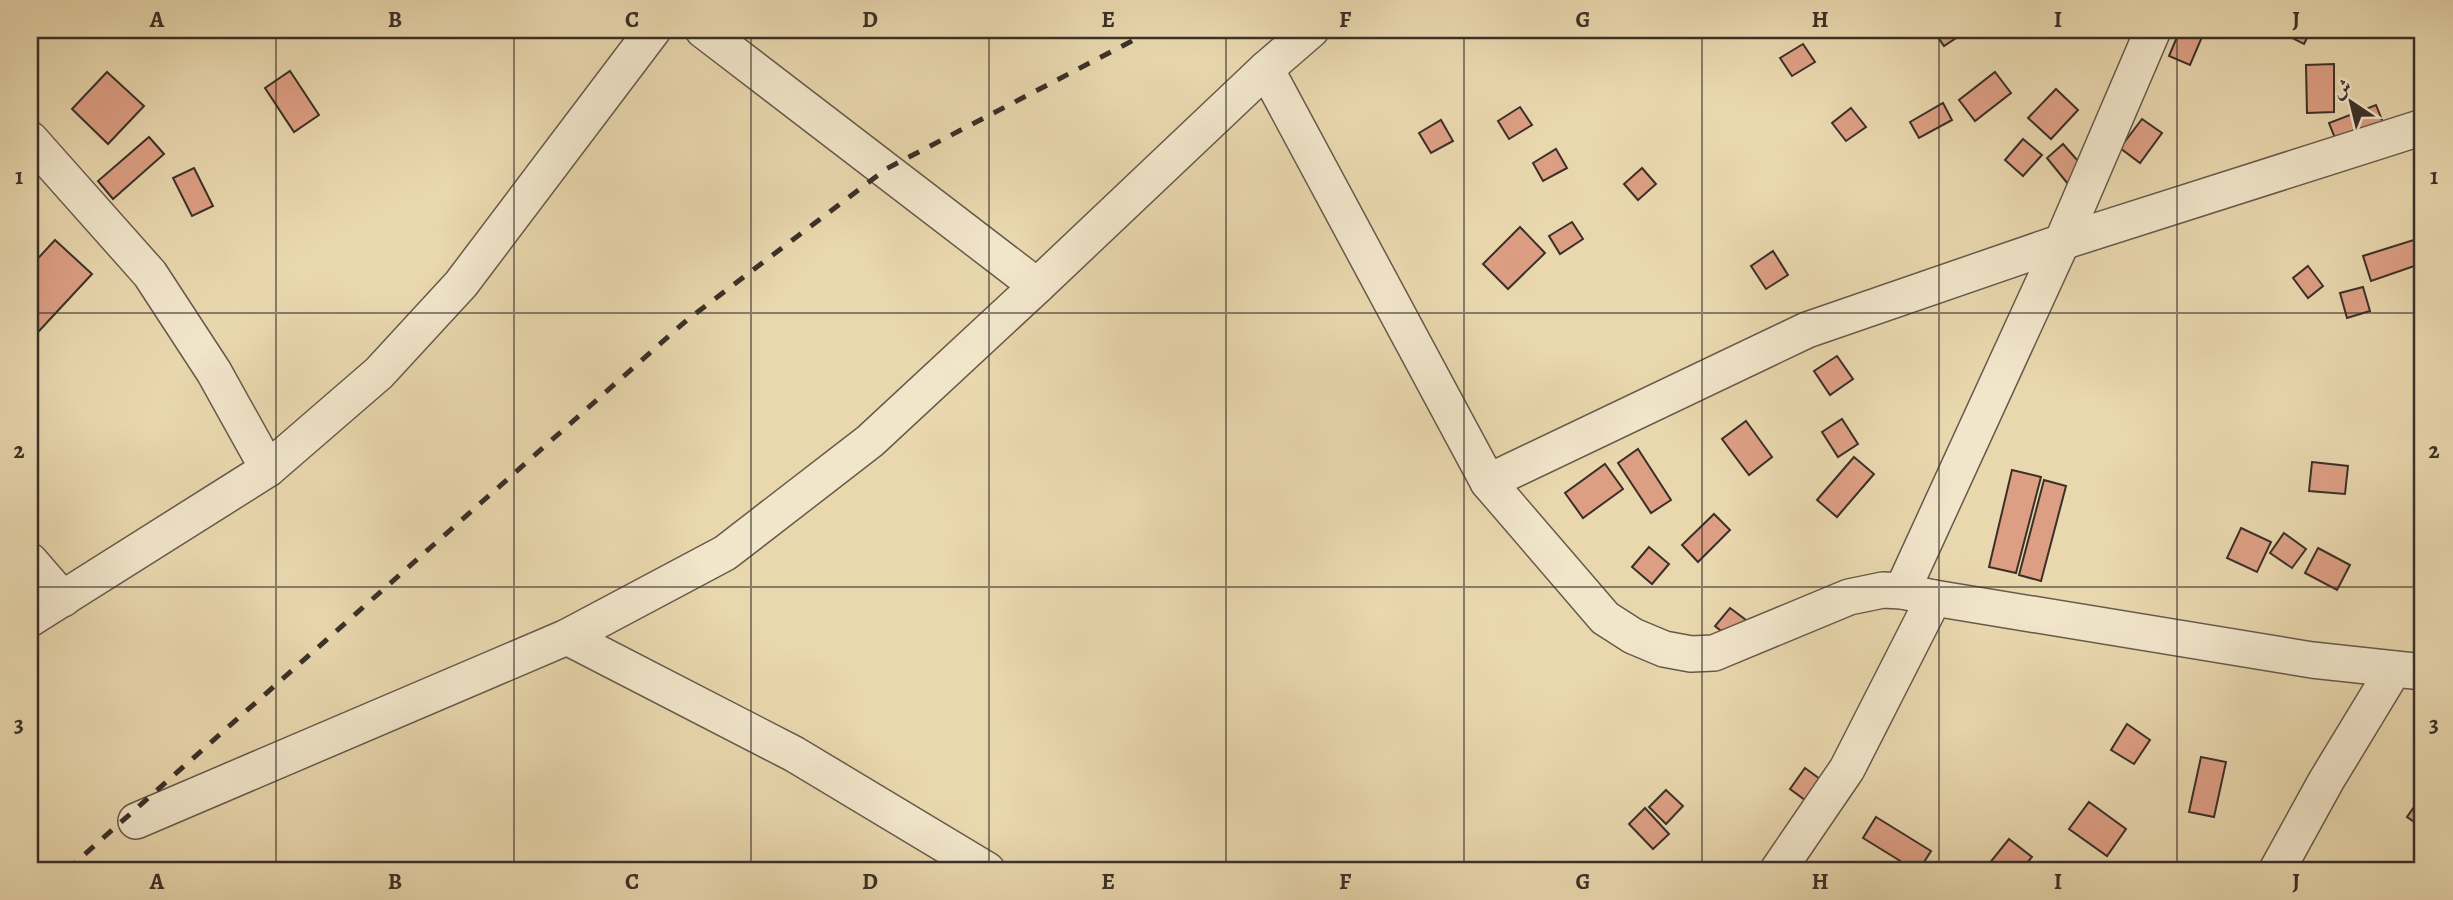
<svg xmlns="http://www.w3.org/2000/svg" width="2453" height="900" font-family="Alegreya,Amiri,serif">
	<rect width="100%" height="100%" fill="#e9d7ae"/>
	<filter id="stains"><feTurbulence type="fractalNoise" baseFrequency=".00286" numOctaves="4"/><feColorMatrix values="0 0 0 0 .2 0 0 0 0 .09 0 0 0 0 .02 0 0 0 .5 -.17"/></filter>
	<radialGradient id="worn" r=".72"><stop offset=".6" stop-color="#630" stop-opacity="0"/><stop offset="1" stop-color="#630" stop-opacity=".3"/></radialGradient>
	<g fill="#dd9f84" stroke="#3b3028" stroke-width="2">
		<path d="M1933,30H1968L1944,46Z"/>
		<path d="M2180,30H2205L2190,65L2169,56Z"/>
		<path d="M2284,30H2311L2304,44L2282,33Z"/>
		<path d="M1803,44L1815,62L1792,76L1780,58Z"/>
		<path d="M2334,64V112L2307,113L2306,65Z"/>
		<path d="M290,71L319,115L294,132L265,88Z"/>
		<path d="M107,72L144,106L108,144L72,109Z"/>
		<path d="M1995,72L2011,93L1975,121L1959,100Z"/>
		<path d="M2056,89L2078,110L2051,139L2028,118Z"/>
		<path d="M1943,103L1952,120L1919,138L1910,122Z"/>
		<path d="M2376,105L2386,130L2339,148L2329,123Z"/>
		<path d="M1520,107L1532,125L1509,139L1498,121Z"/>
		<path d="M1851,108L1866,127L1846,141L1832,123Z"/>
		<path d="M2142,119L2162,133L2140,163L2120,148Z"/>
		<path d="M1441,120L1453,141L1431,153L1419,133Z"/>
		<path d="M149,137L164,154L113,199L98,181Z"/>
		<path d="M2023,139L2042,155L2023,176L2005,160Z"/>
		<path d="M2063,144L2085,169L2068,184L2047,158Z"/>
		<path d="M1556,149L1567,168L1543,181L1533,163Z"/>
		<path d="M194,168L213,206L192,216L173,178Z"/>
		<path d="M1642,168L1656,184L1638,200L1624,184Z"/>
		<path d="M1572,222L1583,239L1560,254L1549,236Z"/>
		<path d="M1520,227L1545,253L1508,289L1483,264Z"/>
		<path d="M2423,237V263L2371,281L2363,256Z"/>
		<path d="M55,240L92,274L39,331L30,323V267Z"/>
		<path d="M1773,251L1788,275L1766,289L1751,266Z"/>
		<path d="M2308,266L2323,286L2308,298L2293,278Z"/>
		<path d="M2363,287L2370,311L2347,318L2340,293Z"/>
		<path d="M1837,356L1853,379L1830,395L1814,371Z"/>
		<path d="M1842,419L1858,444L1838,457L1822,432Z"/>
		<path d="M1746,421L1772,457L1749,475L1722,439Z"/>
		<path d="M1638,449L1671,500L1651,513L1618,463Z"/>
		<path d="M1854,457L1874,474L1837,517L1817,500Z"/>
		<path d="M2312,462L2348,466L2345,494L2309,491Z"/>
		<path d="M1605,464L1623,489L1583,518L1565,493Z"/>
		<path d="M2012,470L2041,477L2016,573L1989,567Z"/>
		<path d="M2044,480L2066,486L2041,581L2019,575Z"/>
		<path d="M1714,514L1730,530L1698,562L1682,545Z"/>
		<path d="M2241,528L2271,542L2257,572L2227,558Z"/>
		<path d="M2284,533L2306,549L2292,568L2270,553Z"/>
		<path d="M1649,547L1669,564L1652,584L1632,567Z"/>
		<path d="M2318,548L2350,565L2337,590L2305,573Z"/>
		<path d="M1730,608L1750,623L1735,642L1715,626Z"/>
		<path d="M2127,724L2150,740L2134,764L2111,750Z"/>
		<path d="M2201,757L2226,762L2214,817L2189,812Z"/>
		<path d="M1805,768L1824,782L1809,803L1790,789Z"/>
		<path d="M1666,790L1683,806L1666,824L1649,807Z"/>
		<path d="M2423,794V828L2407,817Z"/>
		<path d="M2089,802L2126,829L2107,856L2069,829Z"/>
		<path d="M1645,808L1669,834L1653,849L1629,824Z"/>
		<path d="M1876,817L1931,851L1919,870H1915L1863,838Z"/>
		<path d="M2009,839L2032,857L2021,870H1994L1988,865Z"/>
	</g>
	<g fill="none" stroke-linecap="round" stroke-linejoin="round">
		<g stroke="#665a4a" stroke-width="38">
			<g id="street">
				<path d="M703,30L1037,286"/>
				<path d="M1266,69L1488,482L1605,618L1633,636L1664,649L1691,654L1714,653L1849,597L1883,590L1902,591L1934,598L2312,660L2423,672"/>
				<path d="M30,139L150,274L214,372L268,469"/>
				<path d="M1488,482L1807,330L2062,242L2423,127"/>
				<path d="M30,561L63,599"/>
				<path d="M1902,591L2062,242L2153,30"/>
				<path d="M30,619L268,469L379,373L461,284L653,30"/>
				<path d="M567,637L794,754L987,870"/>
				<path d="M136,821L567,637L725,553L870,441L1037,286L1266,69L1311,30"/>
				<path d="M1778,870L1847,769L1934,598"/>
				<path d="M2277,870L2326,781L2394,669"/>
			</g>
		</g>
		<use href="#street" stroke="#f1e5ca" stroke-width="35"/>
		<path stroke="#3b3028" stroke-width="5" stroke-dasharray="12 12" stroke-linecap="butt" d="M67,870L687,320L886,169L1153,30"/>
	</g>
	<path fill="none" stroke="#3b3028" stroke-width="2" stroke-opacity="0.55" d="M276,30V870M514,30V870M751,30V870M989,30V870M1226,30V870M1464,30V870M1702,30V870M1939,30V870M2177,30V870M30,313H2423M30,587H2423"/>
	<rect width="2453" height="900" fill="none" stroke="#e9d7ae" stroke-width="77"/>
	<g transform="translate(2351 102) rotate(325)" stroke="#f1e5ca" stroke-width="5" paint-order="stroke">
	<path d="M0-5L12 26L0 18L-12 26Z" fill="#3b3028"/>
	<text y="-10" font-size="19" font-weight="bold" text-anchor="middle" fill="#3b3028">ش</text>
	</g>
	<rect x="38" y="38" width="2376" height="824" fill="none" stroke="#3b3028" stroke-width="2.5"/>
	<g font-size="23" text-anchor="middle" font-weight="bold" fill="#3b3028">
		<text x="157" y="27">A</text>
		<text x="395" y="27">B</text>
		<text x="632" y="27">C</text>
		<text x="870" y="27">D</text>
		<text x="1108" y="27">E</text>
		<text x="1345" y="27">F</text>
		<text x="1583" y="27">G</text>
		<text x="1820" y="27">H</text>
		<text x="2058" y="27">I</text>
		<text x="2296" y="27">J</text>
		<text x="19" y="184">1</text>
		<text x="2434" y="184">1</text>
		<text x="19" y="458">2</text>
		<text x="2434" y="458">2</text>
		<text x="19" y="732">3</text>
		<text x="2434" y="732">3</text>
		<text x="157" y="889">A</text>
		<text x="395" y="889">B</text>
		<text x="632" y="889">C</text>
		<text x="870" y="889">D</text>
		<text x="1108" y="889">E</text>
		<text x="1345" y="889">F</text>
		<text x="1583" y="889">G</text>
		<text x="1820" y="889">H</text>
		<text x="2058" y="889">I</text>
		<text x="2296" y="889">J</text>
	</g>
	<rect width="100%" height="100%" filter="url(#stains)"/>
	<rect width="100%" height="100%" fill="url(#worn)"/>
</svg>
